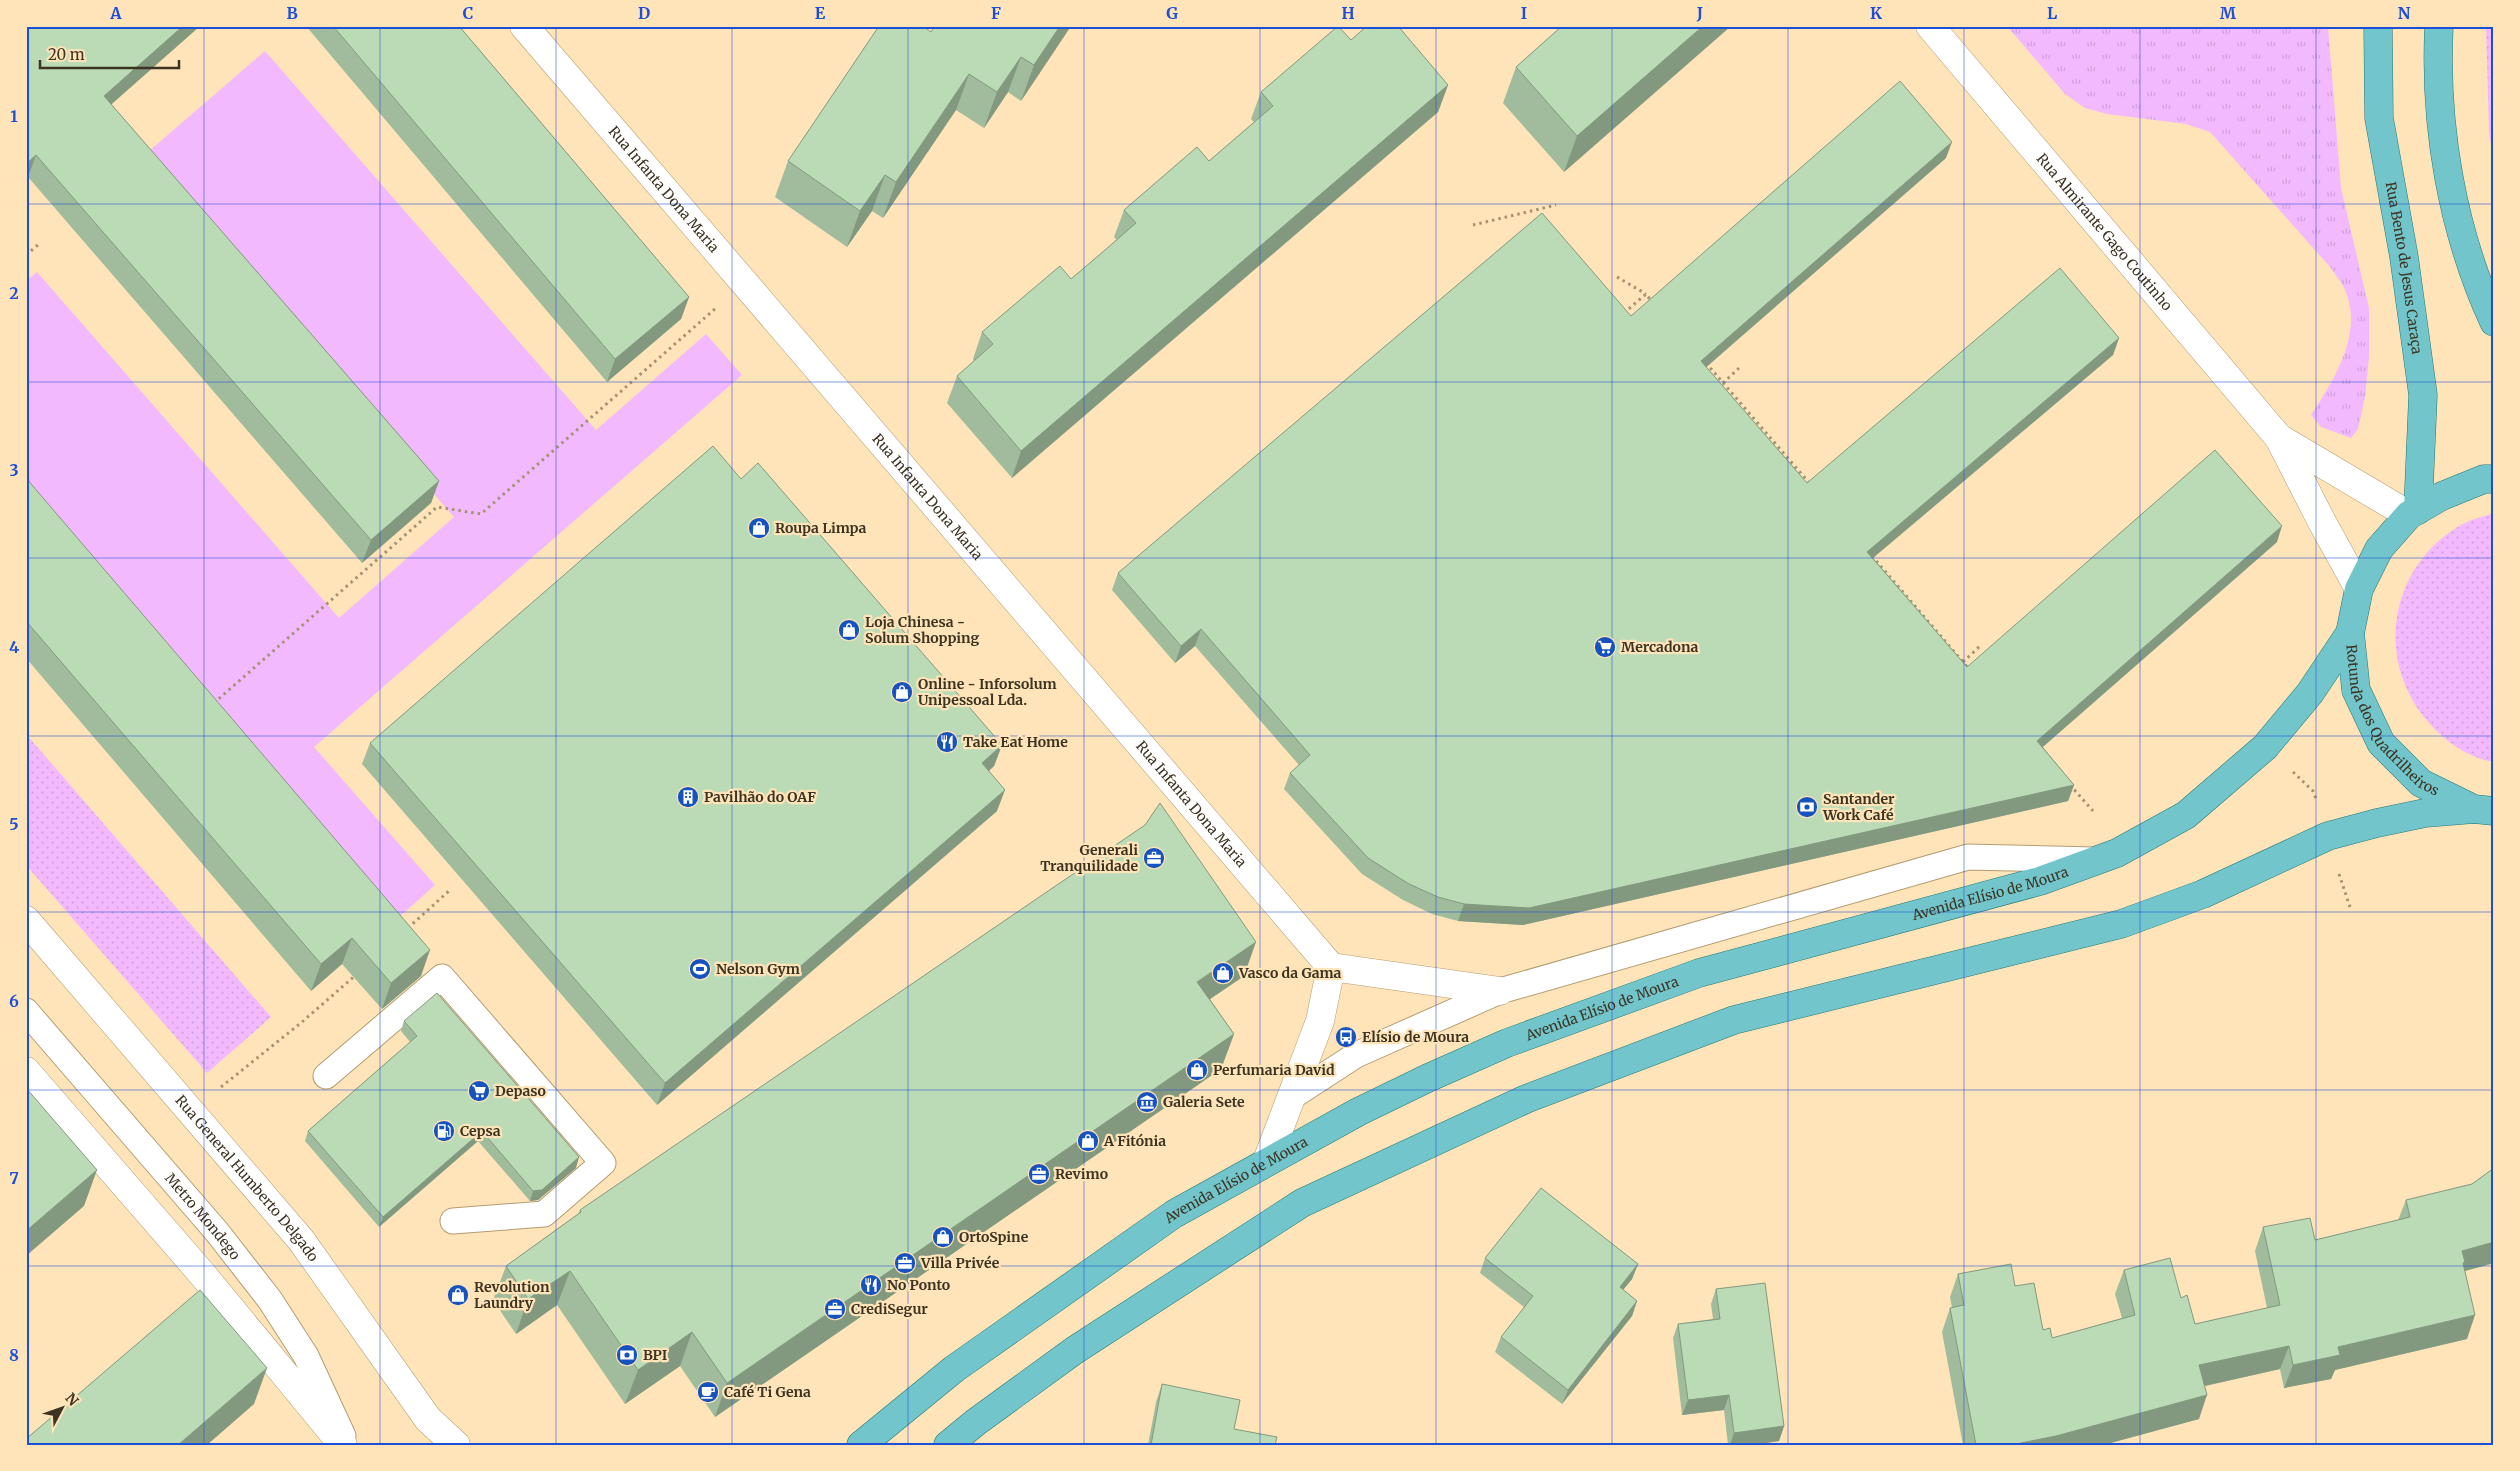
<svg xmlns="http://www.w3.org/2000/svg" width="2520" height="1471" font-family="Merriweather,serif">
	<defs>
		<pattern id="grass-dots" width="8" height="8" patternUnits="userSpaceOnUse" patternTransform="scale(1.25)"><rect width="8" height="8" fill="#f3b9fe"/><path d="M2 2h.1M6 6h.1" fill="none" stroke="#d1a0d9" stroke-width="1.8" stroke-linecap="round"/></pattern>
		<pattern id="park-tufts" width="24" height="20" patternUnits="userSpaceOnUse" patternTransform="scale(1.25)"><rect width="24" height="20" fill="#f3b9fe"/><path d="M3 7l-1-3M5 7V3M7 7l1-3M15 17l-1-3M17 17v-4M19 17l1-3" fill="none" stroke="#d1a0d9"/></pattern>
	</defs>
	<rect width="100%" height="100%" fill="#fee4b8"/>
	<g fill="url(#grass-dots)">
		<path d="M2486,26H2494V164L2489,132Z"/>
		<path d="M2494,513V762C2469,758 2446,742 2430,724C2374,662 2388,567 2461,525C2471,519 2483,517 2494,513Z"/>
		<path d="M26,734L271,1017L207,1073L26,865Z"/>
	</g>
	<path fill="url(#park-tufts)" d="M2007,26H2328L2341,188L2369,308V357L2365,397L2358,429L2351,438L2321,427L2311,415C2334,380 2364,333 2345,290C2342,282 2335,275 2331,268L2210,132L2186,124L2107,114L2085,108L2065,94Z"/>
	<path fill="#f3b9fe" d="M265,51L596,430L706,334L742,375L314,747L435,885L397,919L26,494V281L37,272L339,618L454,517L141,158Z"/>
	<g fill="none" stroke-linecap="round" stroke-linejoin="round">
		<g stroke="#b49c72" stroke-width="27">
			<g id="service">
				<path id="s1" d="M26,1011L217,1232L270,1300L306,1356L343,1436"/>
				<path d="M326,1076L442,977L603,1163L544,1214L453,1221"/>
				<path d="M1293,1096L1356,1055L1500,991L1968,857L2094,860"/>
			</g>
		</g>
		<g stroke="#b49c72" stroke-width="29">
			<g id="minor">
				<path id="s2" d="M524,26L1331,967L1500,991"/>
				<path id="s3" d="M1930,26L2279,438L2322,522L2359,589"/>
				<path d="M2279,438L2409,515"/>
				<path d="M26,1071L203,1275L343,1445"/>
				<path d="M1267,1161L1320,1021L1331,967"/>
			</g>
		</g>
		<g stroke="#b49c72" stroke-width="29">
			<g id="secondary">
				<path id="s4" d="M26,920L301,1240L428,1419L456,1445"/>
			</g>
		</g>
		<g stroke="#227978" stroke-width="29">
			<g id="primary">
				<path id="s5" d="M2378,26L2379,118L2404,257L2423,395L2418,510"/>
				<path d="M2439,26C2434,126 2452,231 2494,322"/>
				<path id="s6" d="M2494,479H2484L2442,496L2409,515L2379,549L2359,589L2350,633L2356,690L2381,743L2421,783L2474,809L2494,811"/>
				<path id="s7" d="M861,1445L954,1369L1174,1214L1358,1112L1428,1078L1507,1043L1699,973L2040,881L2117,853L2186,815L2265,747L2310,693L2350,633"/>
				<path d="M948,1445L976,1422L1075,1350L1302,1203L1526,1099L1734,1020L2121,924L2203,894L2328,836L2377,823L2425,813L2474,809"/>
			</g>
		</g>
		<g stroke="#a59273" stroke-width="3" stroke-dasharray="2.5 4" stroke-linecap="butt">
			<path d="M1473,225L1556,205"/>
			<path d="M26,255L39,244"/>
			<path d="M1617,277L1646,294"/>
			<path d="M1624,313L1646,294L1652,302"/>
			<path d="M1706,363L1811,485"/>
			<path d="M1723,383L1739,368"/>
			<path d="M1872,556L1969,669"/>
			<path d="M1963,662L1981,645"/>
			<path d="M214,703L437,507L481,514L716,308"/>
			<path d="M2293,772L2313,791L2316,799"/>
			<path d="M2070,785L2093,811"/>
			<path d="M2339,874L2350,907"/>
			<path d="M408,928L450,890"/>
			<path d="M221,1087L302,1022L357,974"/>
		</g>
		<use href="#service" stroke="#fff" stroke-width="25"/>
		<use href="#minor" stroke="#fff" stroke-width="28"/>
		<use href="#secondary" stroke="#fff" stroke-width="28"/>
		<use href="#primary" stroke="#72c5ca" stroke-width="28"/>
	</g>
	<g fill="#a0bc9c">
		<path d="M26,26H200L111,104L439,481L431,503L362,563L28,177L26,179Z"/>
		<path d="M306,26H459L689,297L681,319L607,382Z"/>
		<path d="M1071,26L1021,101L1008,92L984,128L956,110L883,218L872,211L847,247L775,197L788,161L931,32Z"/>
		<path d="M1562,26H1731L1564,172L1503,103L1516,67Z"/>
		<path d="M1351,40L1448,85L1438,112L1012,478L947,403L957,376L974,361L973,359L982,332L1071,279L1117,240L1114,237L1124,210L1209,161L1254,122L1251,119L1261,92Z"/>
		<path d="M1946,158L1706,367L1807,483L2119,338L2113,355L1873,558L1967,667L2277,542L2043,747L2074,785L2068,801L1523,925L1458,921L1432,914L1403,900L1362,874L1284,789L1290,773L1299,765L1195,646L1175,663L1112,590L1118,573Z"/>
		<path d="M26,478L421,976L382,1009L342,964L311,991L26,658Z"/>
		<path d="M741,479L1002,745L994,766L989,771L997,811L657,1105L362,764L370,743Z"/>
		<path d="M1244,976L1210,999L1234,1034L1221,1069L715,1417L680,1366L625,1404L557,1305L516,1334L493,1300L506,1266L578,1214L580,1210Z"/>
		<path d="M404,1021L576,1168L538,1200L530,1201L478,1141L379,1227L305,1141L308,1131L410,1042L401,1031Z"/>
		<path d="M2494,1168V1263L2465,1271L2467,1339L2335,1370L2331,1379L2284,1388L2280,1369L2205,1386L2199,1419L2103,1445H1963L1942,1332L1950,1308H1952L1950,1297L1958,1274L2015,1286L2043,1330L2052,1338L2122,1318L2115,1294L2124,1270L2181,1298L2195,1324L2267,1308L2255,1251L2263,1227L2315,1240L2398,1220L2406,1200L2472,1184Z"/>
		<path d="M1485,1258L1638,1264L1632,1279L1623,1290L1637,1301L1632,1316L1562,1404L1495,1352L1501,1337L1524,1307L1480,1273Z"/>
		<path d="M1716,1289L1784,1426L1779,1441L1752,1445H1728L1724,1410L1682,1415L1673,1338L1678,1324L1713,1319L1711,1304Z"/>
		<path d="M1162,1384L1234,1429L1275,1445H1148L1156,1402Z"/>
	</g>
	<g fill="#82997f">
		<path d="M183,26H200L96,118L104,96Z"/>
		<path d="M1060,26H1071L1021,101L1034,65Z"/>
		<path d="M1703,26H1731L1564,172L1577,136Z"/>
		<path d="M1021,57L1008,92L984,128L997,92Z"/>
		<path d="M969,74L956,110L883,218L896,182Z"/>
		<path d="M1448,85L1438,112L1012,478L1021,451Z"/>
		<path d="M1952,142L1946,158L1695,377L1701,361Z"/>
		<path d="M36,155L28,177L26,179V164Z"/>
		<path d="M885,175L872,211L847,247L860,211Z"/>
		<path d="M689,297L681,319L607,382L615,359Z"/>
		<path d="M2119,338L2113,355L1861,568L1867,552Z"/>
		<path d="M439,481L431,503L362,563L371,540Z"/>
		<path d="M2282,526L2277,542L2031,757L2037,741Z"/>
		<path d="M1201,629L1195,646L1175,663L1181,646Z"/>
		<path d="M1002,745L994,766L974,784L982,763Z"/>
		<path d="M2074,785L2068,801L1523,925L1458,921L1464,904Z"/>
		<path d="M1005,790L997,811L657,1105L665,1083Z"/>
		<path d="M352,938L342,964L311,991L321,964Z"/>
		<path d="M1256,942L1244,976L1185,1016L1197,982Z"/>
		<path d="M430,950L421,976L382,1009L391,983Z"/>
		<path d="M1234,1034L1221,1069L715,1417L727,1383Z"/>
		<path d="M482,1131L478,1141L379,1227L383,1217Z"/>
		<path d="M579,1157L576,1168L538,1200L530,1201L533,1191Z"/>
		<path d="M97,1170L84,1206L26,1256V1231Z"/>
		<path d="M2494,1242V1263L2461,1272L2462,1251Z"/>
		<path d="M1638,1264L1632,1279L1614,1301L1620,1287Z"/>
		<path d="M570,1271L557,1305L516,1334L528,1299Z"/>
		<path d="M1637,1301L1632,1316L1562,1404L1568,1390Z"/>
		<path d="M2475,1315L2467,1339L2335,1370L2331,1379L2284,1388L2293,1365L2338,1347Z"/>
		<path d="M692,1332L680,1366L625,1404L638,1370Z"/>
		<path d="M2289,1346L2280,1369L2191,1389L2199,1365Z"/>
		<path d="M267,1368L254,1404L207,1445H178Z"/>
		<path d="M1729,1395L1724,1410L1682,1415L1688,1400Z"/>
		<path d="M2207,1395L2199,1419L2103,1445H2011Z"/>
		<path d="M1784,1426L1779,1441L1752,1445H1730L1734,1433Z"/>
	</g>
	<g fill="#badbb5" stroke="#82997f">
		<path d="M26,26H183L104,96L439,481L371,540L36,155L26,164Z"/>
		<path d="M333,26H459L689,297L615,359Z"/>
		<path d="M879,26H923L931,32L935,26H1060L1034,65L1021,57L997,92L969,74L896,182L885,175L860,211L788,161Z"/>
		<path d="M1338,26L1351,40L1367,26H1398L1448,85L1021,451L957,376L993,344L982,332L1060,266L1071,279L1098,256L1136,223L1124,210L1197,147L1209,161L1273,106L1261,92Z"/>
		<path d="M1562,26H1703L1577,136L1516,67Z"/>
		<path d="M1900,81L1952,142L1701,361L1807,483L2060,268L2119,338L1867,552L1967,667L2215,450L2282,526L2037,741L2074,785L1529,908L1464,904L1438,897L1409,884L1368,858L1290,773L1310,755L1201,629L1181,646L1118,573L1542,213L1631,316Z"/>
		<path d="M713,446L741,479L758,463L1002,745L982,763L1005,790L665,1083L370,743Z"/>
		<path d="M26,478L430,950L391,983L352,938L321,964L26,621Z"/>
		<path d="M1160,803L1256,942L1197,982L1234,1034L727,1383L692,1332L638,1370L570,1271L528,1299L506,1266L581,1212L580,1210L1145,825Z"/>
		<path d="M437,993L579,1157L542,1190L533,1191L482,1131L383,1217L308,1131L417,1036L404,1021Z"/>
		<path d="M26,1088L97,1170L26,1231Z"/>
		<path d="M2494,1168V1242L2462,1251L2465,1262L2463,1263L2475,1315L2338,1347L2340,1355L2293,1365L2289,1346L2199,1365L2207,1395L2056,1436L2011,1445H1976L1950,1308L1964,1305L1958,1274L2011,1264L2015,1286L2034,1283L2043,1330L2050,1328L2052,1338L2135,1315L2124,1270L2170,1258L2181,1298L2187,1295L2195,1324L2280,1305L2263,1227L2310,1218L2315,1240L2410,1217L2406,1200L2472,1184Z"/>
		<path d="M1541,1188L1638,1264L1620,1287L1637,1301L1568,1390L1501,1337L1533,1296L1485,1258Z"/>
		<path d="M1765,1283L1784,1426L1734,1433L1729,1395L1688,1400L1678,1324L1720,1319L1716,1289Z"/>
		<path d="M200,1290L267,1368L178,1445H26V1439Z"/>
		<path d="M1162,1384L1240,1400L1234,1429L1277,1437L1275,1445H1151Z"/>
	</g>
	<path fill="none" stroke="#1d4ed8" stroke-width="1" stroke-opacity="0.55" d="M204,26V1445M380,26V1445M556,26V1445M732,26V1445M908,26V1445M1084,26V1445M1260,26V1445M1436,26V1445M1612,26V1445M1788,26V1445M1964,26V1445M2140,26V1445M2316,26V1445M26,204H2494M26,382H2494M26,558H2494M26,736H2494M26,912H2494M26,1090H2494M26,1266H2494"/>
	<defs>
		<g id="shop-disc" transform="scale(1.125)"><circle r="9.5" fill="#1753be" stroke="#fee4b8"/><path d="M-5-2.5h2.3a2.7 3.5 0 0 1 5.4 0H5L5.5 6h-11ZM-1.5-2.5h3a1.5 2.3 0 0 0-3 0Z" fill="#fff"/></g>
		<g id="supermarket-disc" transform="scale(1.125)"><circle r="9.5" fill="#1753be" stroke="#fee4b8"/><path d="M-6-5.5h2.5l.6 2H6L4.5 2H-2.5L-4.4-4H-6ZM-1.5 3.2a1.3 1.3 0 1 0 .1 0ZM3 3.2a1.3 1.3 0 1 0 .1 0Z" fill="#fff"/></g>
		<g id="restaurant-disc" transform="scale(1.125)"><circle r="9.5" fill="#1753be" stroke="#fee4b8"/><path d="M-5-6h1v4h1v-4h1v4h1v-4h1v5L-1.5 .5V6h-2V.5L-5-1ZM5-6V6H3V1.5H1.5Q1.5-4 5-6Z" fill="#fff"/></g>
		<g id="building-disc" transform="scale(1.125)"><circle r="9.5" fill="#1753be" stroke="#fee4b8"/><path d="M-4-6H4V6H1V3H-1V6H-4ZM-2.5-4.3h1.7v1.8h-1.7ZM.8-4.3h1.7v1.8H.8ZM-2.5-1h1.7V.8h-1.7ZM.8-1h1.7V.8H.8Z" fill="#fff"/></g>
		<g id="bank-disc" transform="scale(1.125)"><circle r="9.5" fill="#1753be" stroke="#fee4b8"/><path d="M-6-4H6V4H-6ZM0-2.3a2.3 2.3 0 1 0 0 4.6a2.3 2.3 0 1 0 0-4.6Z" fill="#fff"/></g>
		<g id="office-disc" transform="scale(1.125)"><circle r="9.5" fill="#1753be" stroke="#fee4b8"/><path d="M-6-3h4V-5.5h4V-3h4V5H-6ZM-1-4.5V-3h2v-1.5ZM-6 0V1H6V0Z" fill="#fff"/></g>
		<g id="stadium-disc" transform="scale(1.125)"><circle r="9.5" fill="#1753be" stroke="#fee4b8"/><path d="M0-5a6.5 5 0 1 0 0 10a6.5 5 0 1 0 0-10ZM-3.5-1.8h7v3.6h-7Z" fill="#fff"/></g>
		<g id="bus-disc" transform="scale(1.125)"><circle r="9.5" fill="#1753be" stroke="#fee4b8"/><path d="M-5-6H5V4H4V6H2V4H-2V6H-4V4H-5ZM-3.5-4V0h7V-4ZM-3.5 1.2v1.5H-2V1.2ZM2 1.2v1.5H3.5V1.2Z" fill="#fff"/></g>
		<g id="museum-disc" transform="scale(1.125)"><circle r="9.5" fill="#1753be" stroke="#fee4b8"/><path d="M0-6L6-3V-2H-6V-3ZM-5-1h2V3h-2ZM-1-1h2V3h-2ZM3-1h2V3H3ZM-6 4H6V6H-6Z" fill="#fff"/></g>
		<g id="fuel-disc" transform="scale(1.125)"><circle r="9.5" fill="#1753be" stroke="#fee4b8"/><path d="M-5.5-6h7V0h2V4h1.3V-2.5L3-4.5l.8-.8L6-3V5H2.5V1h-1V6h-7ZM-4.2-4.7v3.2H.2V-4.7Z" fill="#fff"/></g>
		<g id="cafe-disc" transform="scale(1.125)"><circle r="9.5" fill="#1753be" stroke="#fee4b8"/><path d="M-5.5-4.5H6V0H3Q3 3.5 0 3.5H-2.5Q-5.5 3.5-5.5 0ZM3-3.2v2h1.7v-2ZM-6 4.5H4V6H-6Z" fill="#fff"/></g>
	</defs>
	<g fill-rule="evenodd">
		<use href="#shop-disc" x="759" y="528"/>
		<use href="#shop-disc" x="849" y="630"/>
		<use href="#supermarket-disc" x="1605" y="647"/>
		<use href="#shop-disc" x="902" y="692"/>
		<use href="#restaurant-disc" x="947" y="742"/>
		<use href="#building-disc" x="688" y="797"/>
		<use href="#bank-disc" x="1807" y="807"/>
		<use href="#office-disc" x="1154" y="858"/>
		<use href="#stadium-disc" x="700" y="969"/>
		<use href="#shop-disc" x="1223" y="973"/>
		<use href="#bus-disc" x="1346" y="1037"/>
		<use href="#shop-disc" x="1197" y="1070"/>
		<use href="#supermarket-disc" x="479" y="1091"/>
		<use href="#museum-disc" x="1147" y="1102"/>
		<use href="#fuel-disc" x="444" y="1131"/>
		<use href="#shop-disc" x="1088" y="1141"/>
		<use href="#office-disc" x="1039" y="1174"/>
		<use href="#shop-disc" x="943" y="1237"/>
		<use href="#office-disc" x="905" y="1263"/>
		<use href="#restaurant-disc" x="871" y="1285"/>
		<use href="#shop-disc" x="458" y="1295"/>
		<use href="#office-disc" x="835" y="1309"/>
		<use href="#bank-disc" x="627" y="1355"/>
		<use href="#cafe-disc" x="708" y="1392"/>
	</g>
	<g text-anchor="middle" stroke-width="4.5" stroke-linejoin="round" paint-order="stroke">
		<g font-size="14" fill="#3d3322" stroke="#fee4b8">
			<text dy="5" stroke="none"><textPath href="#s2" startOffset="215">Rua Infanta Dona Maria</textPath></text>
			<text dy="5" stroke="none"><textPath href="#s3" startOffset="270">Rua Almirante Gago Coutinho</textPath></text>
			<text dy="5" stroke="none"><textPath href="#s5" startOffset="244">Rua Bento de Jesus Caraça</textPath></text>
			<text dy="5" stroke="none"><textPath href="#s2" startOffset="620">Rua Infanta Dona Maria</textPath></text>
			<text dy="5" stroke="none"><textPath href="#s6" startOffset="330">Rotunda dos Quadrilheiros</textPath></text>
			<text dy="5" stroke="none"><textPath href="#s2" startOffset="1025">Rua Infanta Dona Maria</textPath></text>
			<text dy="5" stroke="none"><textPath href="#s7" startOffset="1270">Avenida Elísio de Moura</textPath></text>
			<text dy="5" stroke="none"><textPath href="#s7" startOffset="865">Avenida Elísio de Moura</textPath></text>
			<text dy="5" stroke="none"><textPath href="#s4" startOffset="340">Rua General Humberto Delgado</textPath></text>
			<text dy="5" stroke="none"><textPath href="#s7" startOffset="460">Avenida Elísio de Moura</textPath></text>
			<text dy="5" stroke="none"><textPath href="#s1" startOffset="271">Metro Mondego</textPath></text>
		</g>
		<g font-size="14" font-weight="bold" fill="#3d3322" stroke="#fee4b8" text-anchor="start">
			<text x="775" y="533">Roupa Limpa</text>
			<text x="865" y="627">Loja Chinesa -<tspan x="865" dy="16">Solum Shopping</tspan></text>
			<text x="1621" y="652">Mercadona</text>
			<text x="918" y="689">Online - Inforsolum<tspan x="918" dy="16">Unipessoal Lda.</tspan></text>
			<text x="963" y="747">Take Eat Home</text>
			<text x="704" y="802">Pavilhão do OAF</text>
			<text x="1823" y="804">Santander<tspan x="1823" dy="16">Work Café</tspan></text>
			<text x="1138" y="855" text-anchor="end">Generali<tspan x="1138" dy="16">Tranquilidade</tspan></text>
			<text x="716" y="974">Nelson Gym</text>
			<text x="1239" y="978">Vasco da Gama</text>
			<text x="1362" y="1042">Elísio de Moura</text>
			<text x="1213" y="1075">Perfumaria David</text>
			<text x="495" y="1096">Depaso</text>
			<text x="1163" y="1107">Galeria Sete</text>
			<text x="460" y="1136">Cepsa</text>
			<text x="1104" y="1146">A Fitónia</text>
			<text x="1055" y="1179">Revimo</text>
			<text x="959" y="1242">OrtoSpine</text>
			<text x="921" y="1268">Villa Privée</text>
			<text x="887" y="1290">No Ponto</text>
			<text x="474" y="1292">Revolution<tspan x="474" dy="16">Laundry</tspan></text>
			<text x="851" y="1314">CrediSegur</text>
			<text x="643" y="1360">BPI</text>
			<text x="724" y="1397">Café Ti Gena</text>
		</g>
	</g>
	<rect width="2520" height="1471" fill="none" stroke="#fee4b8" stroke-width="55"/>
	<g transform="translate(62 1408) rotate(49)" stroke="#fee4b8" stroke-width="4" paint-order="stroke">
	<path d="M0-4L9 19L0 12L-9 19Z" fill="#3d3322"/>
	<text y="-8" font-size="14" font-weight="bold" text-anchor="middle" fill="#3d3322">N</text>
	</g>
	<path d="M40 60v8h139v-8" fill="none" stroke="#3d3322" stroke-width="2.5"/>
	<text x="48" y="60" font-size="15" fill="#3d3322" stroke="#fee4b8" stroke-width="4" paint-order="stroke">20 m</text>
	<rect x="28" y="28" width="2464" height="1416" fill="none" stroke="#1d4ed8" stroke-width="2"/>
	<g font-size="16" text-anchor="middle" font-weight="bold" fill="#1d4ed8">
		<text x="116" y="19">A</text>
		<text x="292" y="19">B</text>
		<text x="468" y="19">C</text>
		<text x="644" y="19">D</text>
		<text x="820" y="19">E</text>
		<text x="996" y="19">F</text>
		<text x="1172" y="19">G</text>
		<text x="1348" y="19">H</text>
		<text x="1524" y="19">I</text>
		<text x="1700" y="19">J</text>
		<text x="1876" y="19">K</text>
		<text x="2052" y="19">L</text>
		<text x="2228" y="19">M</text>
		<text x="2404" y="19">N</text>
		<text x="14" y="122">1</text>
		<text x="14" y="299">2</text>
		<text x="14" y="476">3</text>
		<text x="14" y="653">4</text>
		<text x="14" y="830">5</text>
		<text x="14" y="1007">6</text>
		<text x="14" y="1184">7</text>
		<text x="14" y="1361">8</text>
	</g>
</svg>
